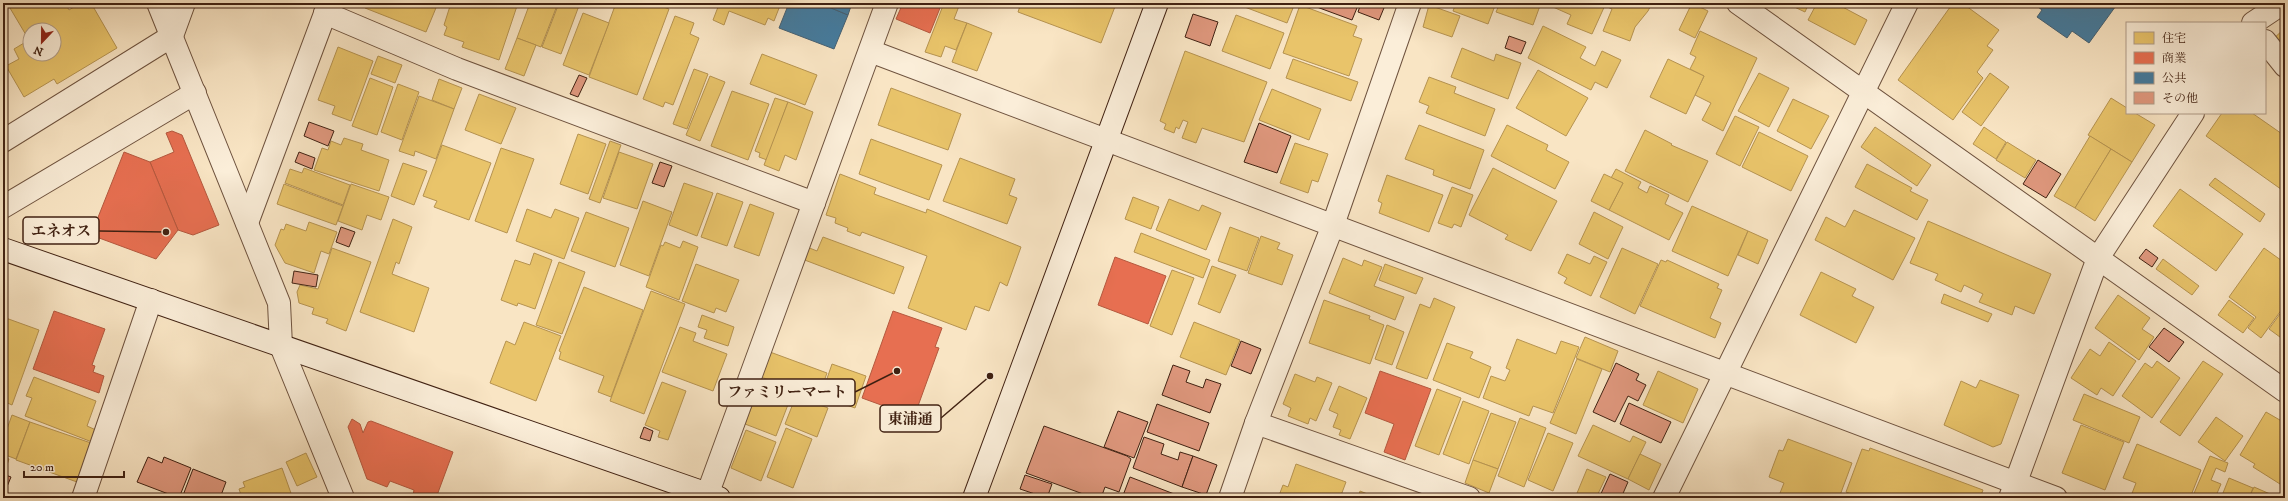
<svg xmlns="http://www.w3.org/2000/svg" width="2288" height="501" font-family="'IM FELL DW Pica','Noto Serif JP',serif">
	<rect width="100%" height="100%" fill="#f9e5c4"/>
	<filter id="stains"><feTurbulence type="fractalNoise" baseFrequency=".005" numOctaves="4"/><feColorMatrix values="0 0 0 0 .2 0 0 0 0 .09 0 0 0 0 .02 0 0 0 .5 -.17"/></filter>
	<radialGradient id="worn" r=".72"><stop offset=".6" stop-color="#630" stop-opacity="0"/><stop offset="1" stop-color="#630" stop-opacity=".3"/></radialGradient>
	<g fill="#e9c46a" stroke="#b69350" fill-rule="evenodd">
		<path d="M7,3H65L69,10L80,3H91L117,48L57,84L54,79L24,97L6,66L19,59L14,49L29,40ZM30,30H54V54H30Z"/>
		<path d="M367,3H438L426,32L365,8Z"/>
		<path d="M451,3H518L499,60L462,47L464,42L444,35L447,27L444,25Z"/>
		<path d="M530,3H558L541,47L517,38Z"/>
		<path d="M559,3H580L561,54L542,47Z"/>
		<path d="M616,3H653L669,9L637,95L589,77Z"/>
		<path d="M714,3H781L774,21L768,18L765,25L729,11L724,25L713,20L718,7L713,5Z"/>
		<path d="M944,3L959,6L954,19L967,23L956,50L945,46L941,57L925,52Z"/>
		<path d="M1021,3H1114L1116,4L1101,43L1018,12Z"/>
		<path d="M1234,3H1295L1287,23Z"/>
		<path d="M1456,3H1496L1488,24L1453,11Z"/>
		<path d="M1500,3H1541L1533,25L1496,12Z"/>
		<path d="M1555,3H1606L1592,34L1567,24L1571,15L1553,7Z"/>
		<path d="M1606,3H1652L1648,11L1635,27L1630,41L1603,31L1612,9L1605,6Z"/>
		<path d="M1692,3L1708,11L1695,38L1679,30Z"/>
		<path d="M1786,3H1809L1805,12Z"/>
		<path d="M1817,3H1835L1867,20L1855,45L1808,20Z"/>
		<path d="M1953,3H1962L1999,30L1987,46L1993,50L1977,72L1983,78L1953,120L1898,80Z"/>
		<path d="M1300,5L1357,26L1353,36L1362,39L1349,76L1283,53Z"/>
		<path d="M1429,5L1460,16L1452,37L1423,27Z"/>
		<path d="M583,13L609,23L589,75L563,65Z"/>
		<path d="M1236,15L1284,33L1270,69L1222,51Z"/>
		<path d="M675,16L694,23L690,34L699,38L673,105L665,102L663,107L643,99Z"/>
		<path d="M967,23L992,33L977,71L952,62Z"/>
		<path d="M1543,26L1586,47L1580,58L1595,66L1602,51L1621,60L1607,88L1595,82L1591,90L1528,58Z"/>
		<path d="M2285,28V57L2271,41Z"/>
		<path d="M1700,31L1757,58L1723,131L1702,120L1711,103L1695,95L1704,76L1690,69L1696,57L1690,54Z"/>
		<path d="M517,38L536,45L524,76L505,69Z"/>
		<path d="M338,47L373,61L351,121L332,114L335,106L318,100Z"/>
		<path d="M1462,48L1494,61L1496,54L1521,63L1508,99L1451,77Z"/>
		<path d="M1185,51L1267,82L1244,142L1202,128L1196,143L1182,138L1188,122L1183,120L1179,129L1176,127L1174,133L1164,129L1166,124L1160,121Z"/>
		<path d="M762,54L817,75L805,105L750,84Z"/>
		<path d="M378,56L402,65L395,83L371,74Z"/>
		<path d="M1293,59L1358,82L1351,101L1286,78Z"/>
		<path d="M1668,59L1704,76L1686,114L1650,97Z"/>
		<path d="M694,69L708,74L687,129L673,124Z"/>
		<path d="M1538,70L1588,98L1566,136L1516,108Z"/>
		<path d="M1759,73L1789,88L1769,127L1738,111Z"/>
		<path d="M1990,73L2009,87L1981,126L1962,112Z"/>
		<path d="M710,76L725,82L700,141L686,135Z"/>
		<path d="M1429,77L1456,87L1454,93L1495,109L1485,136L1426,113L1429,106L1419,102Z"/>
		<path d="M370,78L393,87L377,135L352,126Z"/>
		<path d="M439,79L462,88L454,109L432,100Z"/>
		<path d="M398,84L419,92L402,140L381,132Z"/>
		<path d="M891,88L961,114L948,150L878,125Z"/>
		<path d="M1272,89L1321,109L1309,140L1259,120Z"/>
		<path d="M732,91L769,104L748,160L711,146Z"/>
		<path d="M479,94L516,108L501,144L465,130Z"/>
		<path d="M419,96L454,109L436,159L415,151L414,156L399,151Z"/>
		<path d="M775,98L788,102L767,160L759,157L760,153L755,151Z"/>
		<path d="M2111,98L2127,108V113H2135L2155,125L2132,162L2088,135Z"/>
		<path d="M1793,99L1829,116L1811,149L1777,131Z"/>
		<path d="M788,102L813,112L796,160L785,155L779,171L764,165Z"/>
		<path d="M2222,113H2252L2285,136V192L2206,136Z"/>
		<path d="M1735,116L1759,127L1740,166L1716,154Z"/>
		<path d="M1419,125L1484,150L1470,189L1433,175L1434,170L1405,159Z"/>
		<path d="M1507,125L1548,145L1546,150L1569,162L1555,189L1491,156Z"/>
		<path d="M1875,127L1931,165L1917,186L1861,147Z"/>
		<path d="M1984,127L2006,142L1996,159L1973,144Z"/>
		<path d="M1645,130L1672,144L1671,145L1708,161L1688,202L1625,171Z"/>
		<path d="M1759,132L1808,156L1791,191L1742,167Z"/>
		<path d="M578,134L606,144L588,194L560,184Z"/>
		<path d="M2090,136L2111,149L2075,208L2054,196Z"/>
		<path d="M344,138L363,144L361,150L389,160L379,191L314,170L322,148L328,150L331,141L341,145Z"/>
		<path d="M871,139L942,165L929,200L859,174Z"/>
		<path d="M610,141L621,145L600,203L589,199Z"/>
		<path d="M2007,142L2036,160L2025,178L1996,160Z"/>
		<path d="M1295,143L1328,154L1318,182L1312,180L1308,193L1280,183Z"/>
		<path d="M442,145L491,163L469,220L434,207L437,201L423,196Z"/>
		<path d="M501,148L534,159L507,233L475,221Z"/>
		<path d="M2111,149L2132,162L2095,221L2075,208Z"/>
		<path d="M619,152L653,164L637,209L603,198Z"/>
		<path d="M960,158L1015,179L1009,195L1017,198L1007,224L943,201Z"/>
		<path d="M403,163L427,171L414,205L391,196Z"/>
		<path d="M1867,164L1912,188L1910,191L1928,200L1917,220L1855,187Z"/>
		<path d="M304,168L350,185L343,205L285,183L290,169L302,173Z"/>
		<path d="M1493,168L1557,201L1531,251L1505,239L1508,235L1469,215Z"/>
		<path d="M1616,169L1641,182L1638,188L1647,193L1650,186L1669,195L1665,204L1683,213L1669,240L1609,210L1623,183L1611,178Z"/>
		<path d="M840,174L876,188L874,194L926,213L927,209L1021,247L1007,286L1000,282L989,311L975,306L966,330L908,308L927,256L862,232L860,236L847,231L848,228L835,223L836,218L826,215Z"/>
		<path d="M1604,174L1623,183L1609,210L1591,201Z"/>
		<path d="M1387,175L1443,195L1429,232L1379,213L1382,203L1378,201Z"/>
		<path d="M2215,178L2265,214L2260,222L2209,185Z"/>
		<path d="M684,183L713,193L697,236L669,225Z"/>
		<path d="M284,184L343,206L336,225L277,204Z"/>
		<path d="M351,184L389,197L381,220L367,215L362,230L338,221Z"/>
		<path d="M1452,187L1473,195L1461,227L1454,224L1452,228L1438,223Z"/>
		<path d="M2180,189L2243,234L2216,271L2153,226Z"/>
		<path d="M717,193L743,202L727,246L701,237Z"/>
		<path d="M1133,197L1159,207L1151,229L1125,219Z"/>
		<path d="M1169,199L1199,211L1202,205L1221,213L1206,250L1156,230Z"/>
		<path d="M643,201L672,212L649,276L620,265Z"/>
		<path d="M750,204L774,213L759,256L734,247Z"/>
		<path d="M1692,206L1748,231L1728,276L1672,251Z"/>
		<path d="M527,209L551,218L555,209L579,218L564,259L516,241Z"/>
		<path d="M1854,210L1915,238L1893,280L1815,240L1826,217L1845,227Z"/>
		<path d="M586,212L629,228L615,267L571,251Z"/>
		<path d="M1594,212L1623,227L1608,259L1579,244Z"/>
		<path d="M393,219L412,227L399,264L396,262L392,274L429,288L414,332L360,312Z"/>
		<path d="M1928,221L2051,274L2034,314L2015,306L2012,315L1979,302L1983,294L1964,285L1961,292L1935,280L1938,274L1910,263Z"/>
		<path d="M309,222L337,232L329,254L321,251L314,273L285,263L275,245L281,229L284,230L286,224L306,231Z"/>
		<path d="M1230,227L1259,238L1247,271L1218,261Z"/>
		<path d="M1748,231L1768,240L1758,264L1738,255Z"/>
		<path d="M1141,233L1210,260L1203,278L1134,252Z"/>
		<path d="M1261,236L1280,243L1277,249L1293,255L1282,285L1248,273Z"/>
		<path d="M823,237L904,267L894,294L802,259L807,247L817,251Z"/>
		<path d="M683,241L698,247L679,300L646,287L661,245L663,246L665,242L680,248Z"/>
		<path d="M332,248L371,262L346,331L326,323L328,319L312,314L314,308L299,303L297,292L300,285L318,289Z"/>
		<path d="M1622,248L1658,264L1635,314L1600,297Z"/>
		<path d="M2264,248L2285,263V305L2261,338L2248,328L2256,317L2229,297Z"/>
		<path d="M534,253L552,260L535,309L518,303L517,306L501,300L515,260L530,265Z"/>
		<path d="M1567,254L1590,264L1594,256L1607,262L1591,296L1564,283L1567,278L1558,273Z"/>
		<path d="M1343,258L1362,266L1364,260L1382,267L1374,286L1404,297L1395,320L1329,293Z"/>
		<path d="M2163,259L2199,286L2192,295L2156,269Z"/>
		<path d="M1661,260L1666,262L1667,260L1719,284L1717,288L1722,290L1710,318L1721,323L1715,338L1640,306Z"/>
		<path d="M559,262L585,272L562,334L536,325Z"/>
		<path d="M696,264L739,280L726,312L716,308L714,313L682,301Z"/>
		<path d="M1385,264L1423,278L1416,294L1379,280Z"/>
		<path d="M1212,266L1236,275L1220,313L1198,304Z"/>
		<path d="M1172,270L1194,278L1172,335L1150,326Z"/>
		<path d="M1821,272L1856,289L1852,296L1874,307L1856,343L1800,315Z"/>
		<path d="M584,287L643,310L611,397L598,392L604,376L559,359L561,352L559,351Z"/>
		<path d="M651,291L685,304L644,414L610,401Z"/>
		<path d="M1944,294L1992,314L1988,322L1941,303Z"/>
		<path d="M2118,295L2150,318L2142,329L2154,337L2139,360L2095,328Z"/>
		<path d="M1434,298L1455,307L1427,379L1396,368L1420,304L1430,308Z"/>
		<path d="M1324,300L1370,316L1369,319L1384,325L1370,364L1309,343Z"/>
		<path d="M2229,300L2254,318L2243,333L2218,315Z"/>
		<path d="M2285,307V348L2280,345L2284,340L2269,329Z"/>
		<path d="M702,315L734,327L728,346L704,338L707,330L698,327Z"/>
		<path d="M3,317L39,330L12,405L3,401Z"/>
		<path d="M524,322L561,336L536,401L490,383L506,341L515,345Z"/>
		<path d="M1194,322L1240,340L1226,375L1180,357Z"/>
		<path d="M1387,325L1404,332L1392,365L1375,359Z"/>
		<path d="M680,327L696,333L693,341L727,354L713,391L662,372Z"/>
		<path d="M1585,337L1618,351L1610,372L1576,358Z"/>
		<path d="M1517,339L1556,354L1561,341L1579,347L1553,413L1533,406L1529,416L1483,398L1491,376L1505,381L1510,370L1506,368Z"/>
		<path d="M2109,342L2136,361L2113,396L2101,388L2097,395L2071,378L2090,349L2100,356Z"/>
		<path d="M1447,343L1473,352L1470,358L1491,367L1479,398L1433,380Z"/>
		<path d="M770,352L827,373L818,398L761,377Z"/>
		<path d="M1577,359L1602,369L1576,434L1550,423Z"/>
		<path d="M2157,361L2180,378L2152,418L2122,396L2145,363L2152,368Z"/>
		<path d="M2203,361L2223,374L2180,436L2160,422Z"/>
		<path d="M832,364L866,376L855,408L821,396Z"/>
		<path d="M1658,371L1698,389L1683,423L1643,405Z"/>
		<path d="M1295,374L1315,382L1317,377L1332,383L1316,421L1310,418L1308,424L1288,416L1291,408L1283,404Z"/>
		<path d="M34,377L96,401L87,426L96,430L92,442L25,416L32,398L26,396Z"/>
		<path d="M1980,380L2019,395L2001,444L1993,447L1944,425L1961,381L1976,388Z"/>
		<path d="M662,382L686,391L668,440L658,437L660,431L645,425Z"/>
		<path d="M1339,386L1367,398L1350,439L1339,435L1341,430L1333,427L1338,414L1329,410Z"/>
		<path d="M1437,389L1461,398L1439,455L1415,446Z"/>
		<path d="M758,390L789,402L776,436L745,424Z"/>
		<path d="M2084,394L2140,417L2129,443L2073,420Z"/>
		<path d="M796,396L828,408L817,437L785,424Z"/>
		<path d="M1463,401L1489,411L1469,464L1443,454Z"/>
		<path d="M2266,412L2285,423V476L2280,484L2253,467L2255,464L2240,455Z"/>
		<path d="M1491,413L1516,422L1498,469L1473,460Z"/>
		<path d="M12,415L30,422L16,459L3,454V440Z"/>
		<path d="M2216,417L2243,436L2225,461L2198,442Z"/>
		<path d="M1520,418L1546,428L1524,487L1498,476Z"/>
		<path d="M30,422L91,443L77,482L16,460Z"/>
		<path d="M1593,425L1630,442L1633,436L1646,442L1628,479L1578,456Z"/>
		<path d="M2081,425L2124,442L2105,490L2062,473Z"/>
		<path d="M786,428L812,439L793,488L767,477Z"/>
		<path d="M746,430L776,442L761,481L731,468Z"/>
		<path d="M1548,433L1573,443L1553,491L1528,480Z"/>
		<path d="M1788,439L1852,463L1839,498H1778L1784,483L1769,477L1779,450L1783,451Z"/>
		<path d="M2137,444L2201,470L2190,498H2137L2131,496L2136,483L2123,478Z"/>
		<path d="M1870,448L1983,490L1980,498H1849L1851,494L1846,492L1862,449L1869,451Z"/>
		<path d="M306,453L317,477L297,486L286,462Z"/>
		<path d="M1640,454L1661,464L1649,490L1628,479Z"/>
		<path d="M2210,456L2228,463L2225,472L2216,468L2211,480L2221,484L2215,498H2192Z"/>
		<path d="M3,457L9,459L5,471H3Z"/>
		<path d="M1473,460L1498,469L1489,493L1465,483Z"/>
		<path d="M1296,464L1346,482L1340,498H1278L1283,485L1288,487Z"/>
		<path d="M282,468L292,496L287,498H242L239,489L245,487L243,482Z"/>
		<path d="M1587,469L1606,477L1596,498H1575Z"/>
		<path d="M2229,478L2253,488L2249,498H2221Z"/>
		<path d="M2254,487L2277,497L2276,498H2249Z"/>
		<path d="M1360,491L1375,497L1374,498H1358Z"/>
	</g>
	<g fill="#e76f51" stroke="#b5583e">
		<path d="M903,3H942L930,33L896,19Z"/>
		<path d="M172,131L182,135L219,225L193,235L178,230L150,162L174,152L166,133Z"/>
		<path d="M124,152L150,162L178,230L156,259L91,235Z"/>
		<path d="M1115,257L1166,276L1148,324L1098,305Z"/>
		<path d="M54,311L105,329L92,365L95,366L93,372L104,376L99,393L33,369Z"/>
		<path d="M893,311L942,328L935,347L939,348L914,417L862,398Z"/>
		<path d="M1380,371L1431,389L1405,460L1384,452L1394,424L1365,413Z"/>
		<path d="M352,419L360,424L363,433L368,422L371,421L453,452L436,498H420L413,495L414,490L390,481L387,487L367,479L348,427Z"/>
	</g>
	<g fill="#457b9d" stroke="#446073">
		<path d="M789,3H819L848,15L834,49L779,28Z"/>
		<path d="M819,3H852L848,15Z"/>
		<path d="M2033,3H2118L2089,43L2072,31L2067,38L2037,17L2042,10Z"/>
	</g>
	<g fill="#e0987e" stroke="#402112">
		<path d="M1306,3H1359L1352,20Z"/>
		<path d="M1361,3H1386L1379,20L1358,12Z"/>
		<path d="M1193,14L1218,22L1210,46L1185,37Z"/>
		<path d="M1509,36L1526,42L1521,54L1505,48Z"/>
		<path d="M579,75L587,78L578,97L570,94Z"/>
		<path d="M309,122L334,131L328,146L304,136Z"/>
		<path d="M1259,123L1291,136L1277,173L1244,162Z"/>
		<path d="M299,152L315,158L312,169L295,162Z"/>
		<path d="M2038,160L2061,174L2046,198L2023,184Z"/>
		<path d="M660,162L672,166L664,187L652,183Z"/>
		<path d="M341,227L355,232L349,247L336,242Z"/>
		<path d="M2146,249L2158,258L2152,267L2139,258Z"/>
		<path d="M294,271L318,275L316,287L292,283Z"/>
		<path d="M2164,328L2184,342L2169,362L2149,347Z"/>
		<path d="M1241,341L1261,349L1251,374L1231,366Z"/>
		<path d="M1616,363L1639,374L1636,380L1646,385L1638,401L1628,396L1615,422L1593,412Z"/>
		<path d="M1173,365L1190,371L1186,382L1203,388L1206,379L1221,384L1210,413L1162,395Z"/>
		<path d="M1629,403L1671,422L1661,443L1620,424Z"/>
		<path d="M1157,404L1209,423L1199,451L1147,432Z"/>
		<path d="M1118,411L1148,422L1134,458L1104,447Z"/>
		<path d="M1044,426L1127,456L1131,459L1119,492L1105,487L1101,498H1094L1026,473Z"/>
		<path d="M644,427L653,431L650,441L640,438Z"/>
		<path d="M1144,437L1164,444L1161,454L1178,460L1180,452L1193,456L1182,487L1133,468Z"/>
		<path d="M1193,456L1217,465L1206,495L1182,487Z"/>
		<path d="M148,457L162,463L164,457L191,468L179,498L137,482Z"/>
		<path d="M193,469L226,482L220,498H182Z"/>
		<path d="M3,474L11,477L6,489L3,488Z"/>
		<path d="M1610,474L1628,482L1621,498H1599Z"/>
		<path d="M1025,475L1052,484L1047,498L1020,489Z"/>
		<path d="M1130,477L1182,497V498H1122Z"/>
	</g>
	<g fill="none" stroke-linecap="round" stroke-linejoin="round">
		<g stroke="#6e523e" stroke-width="24">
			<g id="street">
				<path d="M158,3L279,303L281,346L343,498"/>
				<path d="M1738,3L2285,391"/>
				<path d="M325,13L457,69L814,203"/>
				<path d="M2253,23L2283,3"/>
				<path d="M2265,41L2285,66"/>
				<path d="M870,51L2056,498"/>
				<path d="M3,141L172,36L184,3"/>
				<path d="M3,207L195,93"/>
				<path d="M247,223L329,3"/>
				<path d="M1256,423L1469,498"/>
				<path d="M83,498L151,300"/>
				<path d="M706,498L887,3"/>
				<path d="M1230,498L1256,423L1333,225L1410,3"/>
				<path d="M1664,498L1907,3"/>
				<path d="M2010,498L2098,258L2193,113"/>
			</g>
		</g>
		<g stroke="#402112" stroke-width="24">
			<g id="secondary">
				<path d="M3,249L719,498"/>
				<path d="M974,498L1157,3"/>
			</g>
		</g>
		<use href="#street" stroke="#fbeed9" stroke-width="22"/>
		<use href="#secondary" stroke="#fbeed9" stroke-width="22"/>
	</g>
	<path fill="none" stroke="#402112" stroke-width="1.5" d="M166 232L99 231M897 371L855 392M990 376L941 418"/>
	<g fill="#402112" stroke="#fbeed9" stroke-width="1.5">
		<circle cx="166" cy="232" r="4"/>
		<circle cx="897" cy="371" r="4"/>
		<circle cx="990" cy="376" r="4"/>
	</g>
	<g fill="#fbeed9" stroke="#402112" stroke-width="1.5">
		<rect x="23" y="217" width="76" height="27" rx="4"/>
		<rect x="719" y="379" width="136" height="27" rx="4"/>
		<rect x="880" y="405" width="61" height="27" rx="4"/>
	</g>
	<g font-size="15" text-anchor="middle" font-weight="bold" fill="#402112">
		<text x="61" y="236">エネオス</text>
		<text x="787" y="397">ファミリーマート</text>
		<text x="910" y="424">東浦通</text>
	</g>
	<rect width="2288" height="501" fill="none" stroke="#f9e5c4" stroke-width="16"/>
	<rect x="4" y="4" width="2280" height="493" fill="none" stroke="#402112" stroke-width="2"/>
	<rect x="8" y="8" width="2272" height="485" fill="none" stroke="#402112"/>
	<rect x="2126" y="22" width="140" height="92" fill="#fbeed9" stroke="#b09c89"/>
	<rect x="2134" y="32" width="20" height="12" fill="#e9c46a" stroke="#b09c89"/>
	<text x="2162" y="42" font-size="12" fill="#402112">住宅</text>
	<rect x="2134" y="52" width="20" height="12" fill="#e76f51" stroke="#b09c89"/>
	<text x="2162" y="62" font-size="12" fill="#402112">商業</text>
	<rect x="2134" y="72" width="20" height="12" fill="#457b9d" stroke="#b09c89"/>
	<text x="2162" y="82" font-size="12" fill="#402112">公共</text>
	<rect x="2134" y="92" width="20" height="12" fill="#e0987e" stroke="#b09c89"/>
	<text x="2162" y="102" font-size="12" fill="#402112">その他</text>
	<g transform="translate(42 42) rotate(202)"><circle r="19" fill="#fbeed9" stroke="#b09c89"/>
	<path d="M0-3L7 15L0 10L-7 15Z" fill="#8f2418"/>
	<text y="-6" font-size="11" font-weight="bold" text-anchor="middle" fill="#402112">N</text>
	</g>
	<path d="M24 471v6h100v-6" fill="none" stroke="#402112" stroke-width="2"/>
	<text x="30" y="471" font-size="12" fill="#402112" stroke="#fbeed9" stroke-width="3" paint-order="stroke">20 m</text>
	<rect width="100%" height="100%" filter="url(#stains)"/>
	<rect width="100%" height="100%" fill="url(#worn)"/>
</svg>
